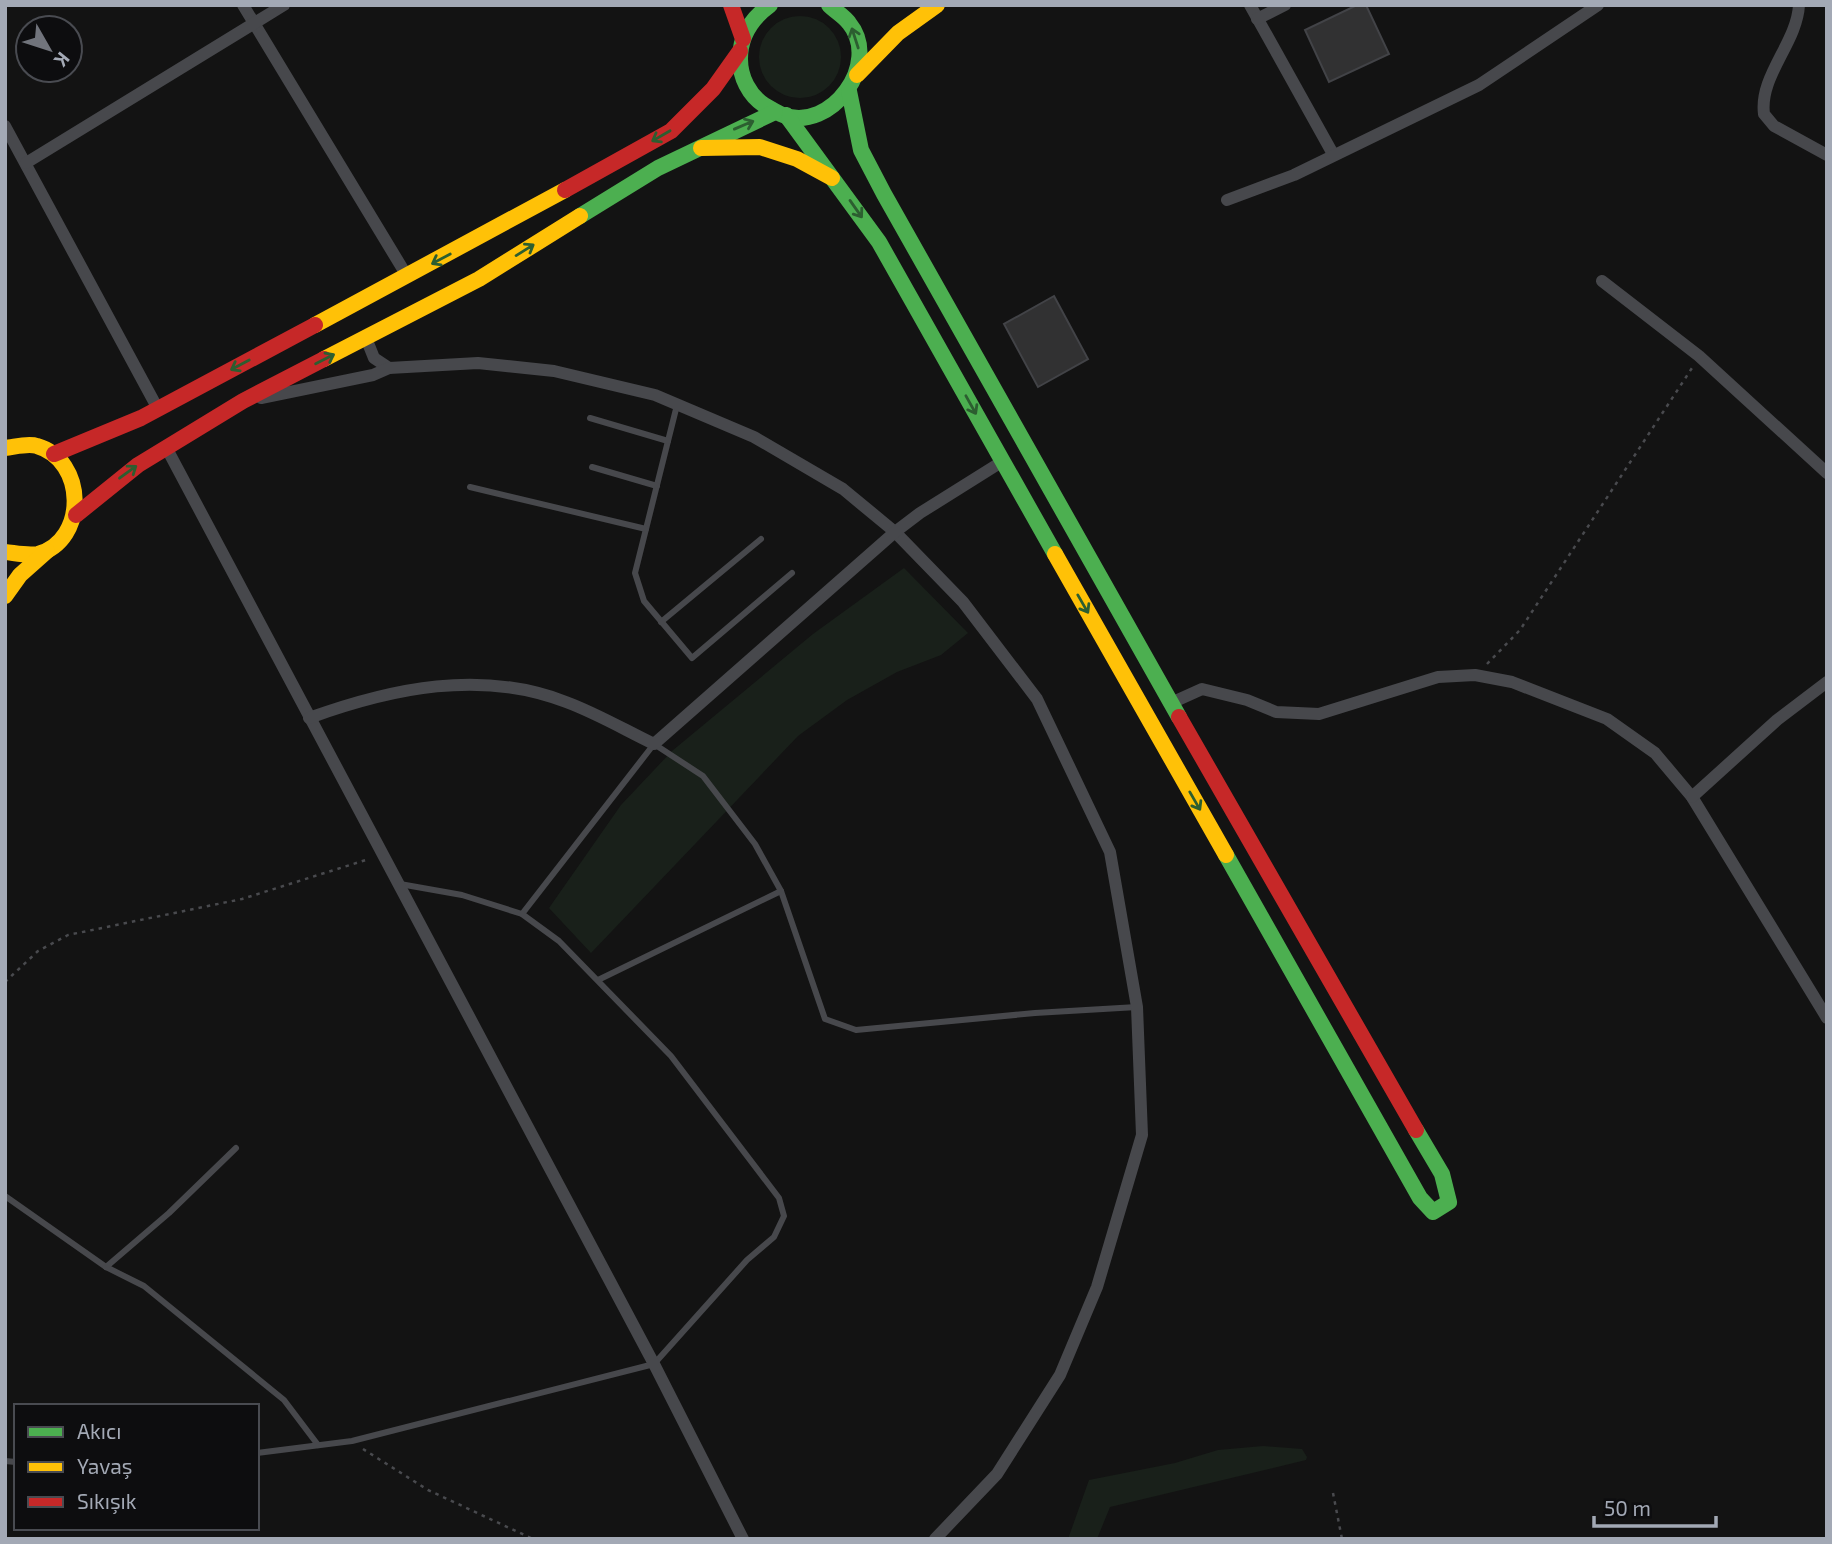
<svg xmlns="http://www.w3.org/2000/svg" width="1832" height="1544" font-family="'Exo 2',sans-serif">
	<rect width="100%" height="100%" fill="#131313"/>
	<g fill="#19201a">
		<circle cx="800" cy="57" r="41"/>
		<path d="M904,568L968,633L941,655L897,672L847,700L798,736L591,953L549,908L621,805L672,751L813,634Z"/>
		<path d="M1263,1446L1302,1449L1307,1457L1306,1460L1110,1507L1097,1539H1068L1089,1480L1175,1463L1218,1450Z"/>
	</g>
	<g fill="#313132" stroke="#424347" stroke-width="2">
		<path d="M1357,5H1366L1389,54L1329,82L1305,30Z"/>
		<path d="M1054,296L1088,359L1038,387L1004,324Z"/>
	</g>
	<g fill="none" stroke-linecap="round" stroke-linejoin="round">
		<g stroke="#494a4e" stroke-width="2.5" stroke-dasharray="3.5 5" stroke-linecap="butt">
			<path d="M1487,664L1520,630L1692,368"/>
			<path d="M5,982L38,951L68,935L242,899L369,859"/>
			<path d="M363,1449L428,1490L533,1539"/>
			<path d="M1333,1493L1342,1539"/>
		</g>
		<g stroke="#47484c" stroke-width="6">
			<path d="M677,405L635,573L644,601L692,658L792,573"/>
			<path d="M590,418L668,441"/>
			<path d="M592,467L657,486"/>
			<path d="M470,487L646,529"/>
			<path d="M661,622L761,539"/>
			<path d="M522,914L654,744L703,776L755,844L781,891L825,1019L856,1030L1035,1013L1137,1007"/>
			<path d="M598,980L781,891"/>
			<path d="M5,1196L106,1267L144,1286L284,1400L318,1445"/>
			<path d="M106,1267L169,1213L236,1148"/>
			<path d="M257,1453L352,1441L654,1364L747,1260L774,1237L784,1216L779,1198L671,1056L559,941L522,914L462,895L400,884"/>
			<path d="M5,1461L16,1462"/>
		</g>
		<g stroke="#47484c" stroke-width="12">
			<path d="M243,5L407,276"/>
			<path d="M1250,5L1333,154"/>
			<path d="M1799,5C1797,43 1759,76 1764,114L1774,126L1827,155"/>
			<path d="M1257,19L1285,5"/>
			<path d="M5,126L158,409"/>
			<path d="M26,163L284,5"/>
			<path d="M1227,200L1294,175L1479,85L1598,5"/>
			<path d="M1602,281L1699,356L1827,473"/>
			<path d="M366,338L374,358L389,368"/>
			<path d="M261,398L373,375L389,368L478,363L554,371L655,395L754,437L843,489L895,532L963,602L1037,699L1110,852L1137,1007L1142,1135L1097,1287L1060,1375L997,1474L935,1539"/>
			<path d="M166,447L654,1364L743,1539"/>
			<path d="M1171,703L1202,689L1247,700L1276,712L1319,714L1438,677L1475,675L1512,682L1607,719L1655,753L1692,797L1827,1018"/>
			<path d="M309,718C392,688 481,669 566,702C596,713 625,730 654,744L895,532L920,513L1003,461"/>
			<path d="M1692,797L1777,720L1827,682"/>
		</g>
		<g stroke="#4caf50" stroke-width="16">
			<path d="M770,5C752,18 740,36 740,59C740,77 749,95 764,105C770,108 777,113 783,115C831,133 882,63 849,23C844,16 835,11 829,5"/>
			<path d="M849,91L861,150L884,194L1179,717"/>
			<path d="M786,115L879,242L1055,554"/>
			<path d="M580,216L658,168L775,112"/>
			<path d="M1226,855L1420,1198L1433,1212L1449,1202L1442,1174L1416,1130"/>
		</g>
		<g stroke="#ffc107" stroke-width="16">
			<path d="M857,75L898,33L937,5"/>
			<path d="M701,148L760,147L797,159L832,178"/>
			<path d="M315,325L565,190"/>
			<path d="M324,359L479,279L580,216"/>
			<path d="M5,448C15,447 28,443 37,446C86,460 88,540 38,554C28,556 15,553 5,552"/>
			<path d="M1055,554L1226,855"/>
			<path d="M5,596L20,575L47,551"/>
		</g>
		<g stroke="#c62828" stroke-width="16">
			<path d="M731,5L743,39"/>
			<path d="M565,190L671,131L713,89L740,51"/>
			<path d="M54,454L141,418L315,325"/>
			<path d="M76,515L138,465L243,401L324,359"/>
			<path d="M1179,717L1416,1130"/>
		</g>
	</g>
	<defs><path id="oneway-shaft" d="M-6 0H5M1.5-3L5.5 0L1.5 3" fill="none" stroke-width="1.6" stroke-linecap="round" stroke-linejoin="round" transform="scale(1.75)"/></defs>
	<g stroke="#2c5e30">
		<use href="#oneway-shaft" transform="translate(855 38) rotate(-108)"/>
		<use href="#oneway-shaft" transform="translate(744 125) rotate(-23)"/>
		<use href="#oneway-shaft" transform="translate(661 136) rotate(150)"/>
		<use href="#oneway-shaft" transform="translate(856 209) rotate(55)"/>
		<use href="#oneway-shaft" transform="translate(525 250) rotate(-32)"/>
		<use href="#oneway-shaft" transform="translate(441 259) rotate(152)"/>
		<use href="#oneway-shaft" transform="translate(325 359) rotate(-27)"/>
		<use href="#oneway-shaft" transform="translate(240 365) rotate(152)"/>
		<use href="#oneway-shaft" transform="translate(971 405) rotate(61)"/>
		<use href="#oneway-shaft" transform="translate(128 472) rotate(-36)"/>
		<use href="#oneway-shaft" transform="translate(1083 604) rotate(60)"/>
		<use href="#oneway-shaft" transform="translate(1195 801) rotate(60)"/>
	</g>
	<rect width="1832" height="1544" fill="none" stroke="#a3a9b5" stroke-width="14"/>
	<rect x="14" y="1404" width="245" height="126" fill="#0d0d0f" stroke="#494b51" stroke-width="2"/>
	<rect x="28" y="1427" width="35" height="10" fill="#4caf50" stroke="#494b51" stroke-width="2"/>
	<text x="77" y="1439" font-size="21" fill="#a3a9b5">Akıcı</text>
	<rect x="28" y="1462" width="35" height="10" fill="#ffc107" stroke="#494b51" stroke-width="2"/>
	<text x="77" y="1474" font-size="21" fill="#a3a9b5">Yavaş</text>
	<rect x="28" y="1497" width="35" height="10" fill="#c62828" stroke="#494b51" stroke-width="2"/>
	<text x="77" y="1509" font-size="21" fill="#a3a9b5">Sıkışık</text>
	<g transform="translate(49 49) rotate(129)"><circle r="33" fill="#0d0d0f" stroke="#494b51" stroke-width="2"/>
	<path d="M0-5L12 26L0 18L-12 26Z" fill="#71747c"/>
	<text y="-10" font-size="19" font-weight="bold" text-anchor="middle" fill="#a3a9b5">K</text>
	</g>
	<path d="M1594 1516v10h122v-10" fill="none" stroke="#a3a9b5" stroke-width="3.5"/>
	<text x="1604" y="1516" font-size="21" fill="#a3a9b5" stroke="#0d0d0f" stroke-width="5" paint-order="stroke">50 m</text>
</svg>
